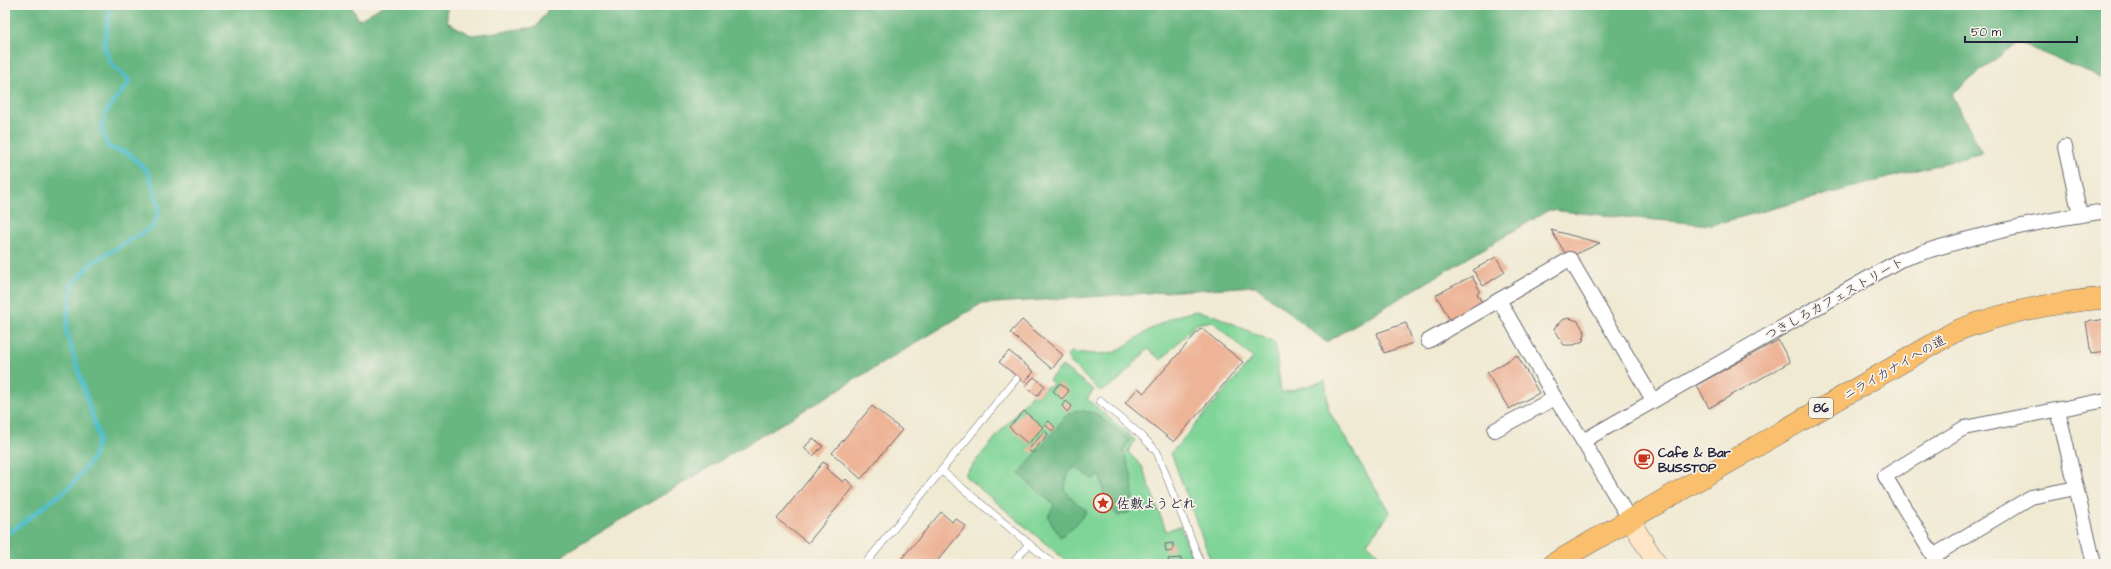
<svg xmlns="http://www.w3.org/2000/svg" width="2111" height="569" font-family="'Architects Daughter','Klee One',sans-serif">
	<rect width="100%" height="100%" fill="#f7f3e8"/>
	<filter id="ink" filterUnits="userSpaceOnUse"><feTurbulence type="fractalNoise" baseFrequency=".025" numOctaves="2"/><feDisplacementMap in="SourceGraphic" scale="8" xChannelSelector="R" yChannelSelector="G"/><feConvolveMatrix kernelMatrix="1 2 1 2 8 2 1 2 1" color-interpolation-filters="sRGB"/></filter>
	<filter id="wash" filterUnits="userSpaceOnUse"><feTurbulence type="fractalNoise" baseFrequency=".012" numOctaves="4" result="noise"/><feDisplacementMap in="SourceGraphic" scale="16" xChannelSelector="R" yChannelSelector="G"/><feGaussianBlur stdDeviation="0.9" result="paint"/><feColorMatrix in="noise" values="0 0 0 0 0 0 0 0 0 0 0 0 0 0 0 0 0 1.4 0 .05"/><feComposite in="paint" operator="in"/></filter>
	<g filter="url(#wash)">
		<rect width="100%" height="100%" fill="#f0ead3"/>
		<g fill="#7fd598" stroke="#507c6a">
			<path d="M1195,311L1214,315L1275,343L1281,393L1325,381L1329,411L1390,513L1367,543L1388,564H1212L1171,453L1253,358L1212,321L1196,324L1161,360L1148,349C1136,360 1115,390 1099,390L1071,363L1067,356L1070,352L1097,354L1116,352L1149,330L1173,317Z"/>
			<path d="M1062,366L1094,390L1087,399L1135,440L1128,452L1142,466L1166,531L1180,526L1195,564H1070L966,477L965,474L1032,394L1037,397L1046,387L1054,385L1049,380Z"/>
		</g>
		<g fill="#67b680" stroke="#446c5e">
			<path d="M5,5H351L359,20L384,5H447V22L471,35L536,27L551,5H2106V80L2017,42L1952,94L1982,153L1711,225L1549,210L1326,342L1255,286L981,304L566,553L556,564H5Z"/>
			<path d="M1076,410L1095,413L1130,440L1123,451C1132,471 1136,491 1130,512L1118,516L1106,503L1100,475L1092,479L1076,467L1069,471L1064,489L1074,501L1087,511L1073,528L1060,537L1048,517L1054,505L1019,474L1065,417Z"/>
		</g>
		<g fill="none" stroke-linecap="round" stroke-linejoin="round">
			<path stroke="#51beca" stroke-width="4.5" d="M5,536L71,486L93,458L99,438L66,330L72,285L93,262L154,226L159,206L148,172L128,153L108,147L101,130L106,112L130,81L111,64L104,46L110,5"/>
		</g>
		<g id="blocks">
			<g fill="#edb497">
				<path d="M1551,230L1600,243L1568,258Z"/>
				<path d="M1496,257L1505,272L1483,286L1473,270Z"/>
				<path d="M1472,276L1480,291L1477,293L1482,303L1450,320L1436,295Z"/>
				<path d="M1569,318L1578,321L1585,333L1583,341L1574,345H1564L1554,328L1562,320Z"/>
				<path d="M2106,319V352L2091,354L2086,322Z"/>
				<path d="M1022,320L1063,355L1052,369L1010,333Z"/>
				<path d="M1406,323L1413,343L1384,353L1377,333Z"/>
				<path d="M1201,328L1243,362L1174,442L1125,403L1138,388L1144,393Z"/>
				<path d="M1778,340L1790,362L1709,408L1697,385Z"/>
				<path d="M1009,351L1034,372L1024,382L999,362Z"/>
				<path d="M1517,355L1539,393L1509,409L1487,373Z"/>
				<path d="M1034,377L1045,386L1037,396L1025,386Z"/>
				<path d="M1060,383L1069,391L1062,399L1053,391Z"/>
				<path d="M1066,401L1072,406L1067,412L1062,406Z"/>
				<path d="M872,406L902,430L861,479L832,453Z"/>
				<path d="M1024,411L1043,427L1028,444L1009,427Z"/>
				<path d="M1049,421L1055,427L1052,431L1045,424Z"/>
				<path d="M1045,431L1048,434L1032,453L1028,450Z"/>
				<path d="M813,438L823,446L813,456L804,448Z"/>
				<path d="M823,462L828,465L826,468L843,482L846,479L854,487L808,543L777,519Z"/>
				<path d="M941,512L952,522L955,518L966,526L935,564H897Z"/>
				<path d="M1173,543V551L1166,552L1165,544Z"/>
				<path d="M1181,558V564H1169L1168,559Z"/>
			</g>
		</g>
	</g>
	<g filter="url(#ink)">
		<use href="#blocks" fill-opacity="0" stroke="#6a6870" stroke-width="1"/>
		<g fill="none" stroke-linecap="round" stroke-linejoin="round">
			<g stroke="#6a6870" stroke-width="8">
				<g id="lane">
					<path d="M1100,401L1141,435L1157,452L1201,564"/>
					<path d="M942,471L1053,564"/>
					<path d="M629,564H640"/>
					<path d="M865,564L1016,379"/>
					<path d="M1012,564L1029,544"/>
				</g>
			</g>
			<g stroke="#6a6870" stroke-width="16">
				<g id="street">
					<path d="M2065,147L2080,215"/>
					<path d="M1499,300L1555,398L1583,441L1630,520"/>
					<path d="M1428,341L1570,259L1653,400"/>
					<path d="M2058,410L2094,564"/>
					<path d="M1495,430L1555,398"/>
					<path d="M1583,441L1900,260C1966,237 2037,221 2106,211"/>
					<path d="M1933,556L2031,497L2076,488"/>
					<path d="M1938,564L1885,476L1964,428L2106,400"/>
				</g>
			</g>
			<g stroke="#6a6870" stroke-width="20">
				<path id="secondary" d="M1630,520L1657,564"/>
			</g>
			<g stroke="#6a6870" stroke-width="22">
				<path id="primary" d="M1553,564L1956,331C2005,312 2054,302 2106,298"/>
			</g>
			<use href="#lane" stroke="#fff" stroke-width="7"/>
			<use href="#street" stroke="#fff" stroke-width="14"/>
			<use href="#secondary" stroke="#fde5c5" stroke-width="19"/>
			<use href="#primary" stroke="#f9bf6d" stroke-width="21"/>
		</g>
	</g>
	<defs>
		<g id="cafe-ring" transform="scale(1)"><circle r="9.5" fill="#f7f3e8" stroke="#c8321e" stroke-width="1.5"/><path d="M-5.5-4.5H6V0H3Q3 3.5 0 3.5H-2.5Q-5.5 3.5-5.5 0ZM3-3.2v2h1.7v-2ZM-6 4.5H4V6H-6Z" fill="#c8321e"/></g>
		<g id="sight-ring" transform="scale(1)"><circle r="9.5" fill="#f7f3e8" stroke="#c8321e" stroke-width="1.5"/><path d="M0-6L1.8-2.2L6-1.7L2.9 1.2L3.7 5.4L0 3.3L-3.7 5.4L-2.9 1.2L-6-1.7L-1.8-2.2Z" fill="#c8321e"/></g>
	</defs>
	<g fill-rule="evenodd">
		<use href="#cafe-ring" x="1644" y="459"/>
		<use href="#sight-ring" x="1103" y="503"/>
	</g>
	<g text-anchor="middle" stroke-width="3.5" stroke-linejoin="round" paint-order="stroke">
		<rect fill="#f7f3e8" stroke="#62616f" stroke-width="1" x="1809" y="398" width="24" height="20" rx="3"/>
		<g font-size="12" font-weight="bold" fill="#22223b">
			<text x="1821" y="412">86</text>
		</g>
		<g font-size="13" fill="#22223b" stroke="#f7f3e8">
			<text transform="translate(1834 298) rotate(-29)" y="5">つきしろカフェストリート</text>
			<text transform="translate(1894 367) rotate(-30)" y="5">ニライカナイへの道</text>
		</g>
		<g font-size="13" font-weight="bold" fill="#22223b" stroke="#f7f3e8" text-anchor="start">
			<text x="1658" y="457">Cafe &amp; Bar<tspan x="1658" dy="15">BUSSTOP</tspan></text>
			<text x="1117" y="508">佐敷ようどれ</text>
		</g>
	</g>
	<rect width="2111" height="569" fill="none" stroke="#f7f3e8" stroke-width="20"/>
	<path d="M1965 36v6h112v-6" fill="none" stroke="#22223b" stroke-width="2"/>
	<text x="1971" y="36" font-size="12" fill="#22223b" stroke="#f7f3e8" stroke-width="3" paint-order="stroke">50 m</text>
</svg>
